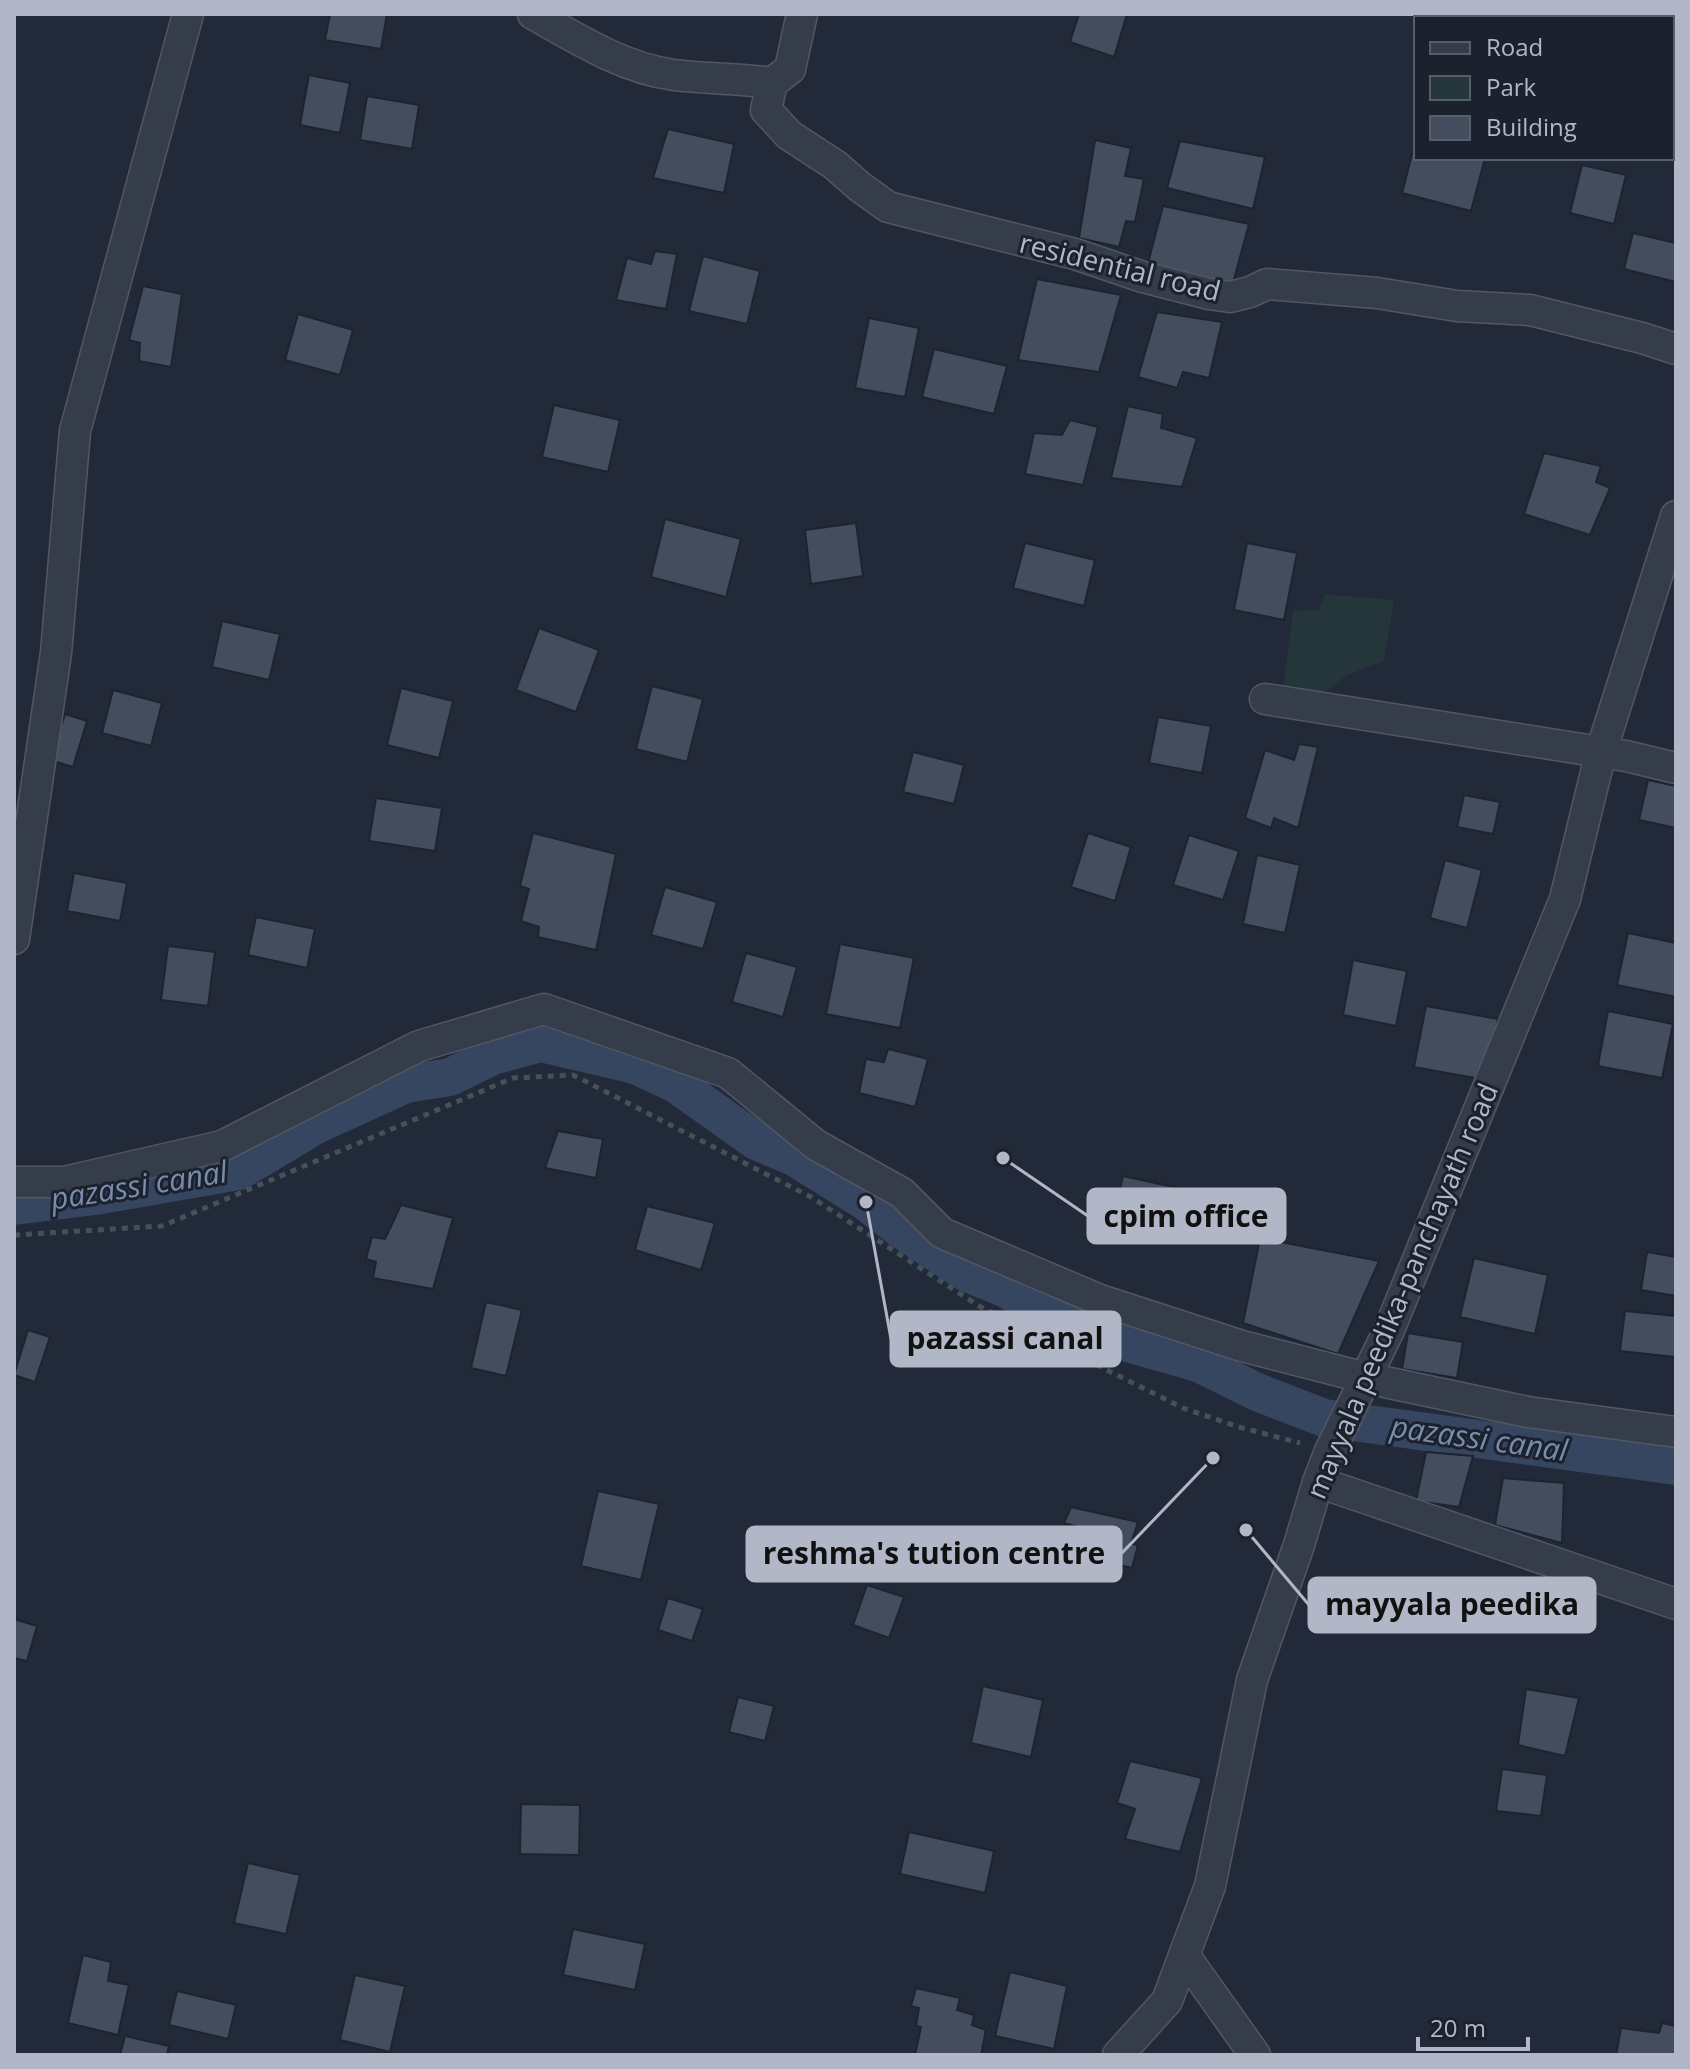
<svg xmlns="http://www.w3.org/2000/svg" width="1690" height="2069" font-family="'Open Sans',sans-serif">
	<rect width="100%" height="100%" fill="#222a39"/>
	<path fill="#24363a" d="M1325,594L1394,600L1384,661L1347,675L1309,704L1283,688L1293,611L1319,610Z"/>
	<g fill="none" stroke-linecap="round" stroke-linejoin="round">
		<path stroke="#364560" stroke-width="38" d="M14,1206L95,1196L239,1171L316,1125L406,1084L450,1077L493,1056L541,1043L635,1065L676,1084L756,1141L794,1157L866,1202L902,1230L967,1273L1006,1289L1032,1304L1106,1337L1198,1363L1257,1392L1324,1418L1676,1466"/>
	</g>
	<g fill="#444d5e" stroke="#1d2430" stroke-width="2">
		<path d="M330,14H387L381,49L325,40Z"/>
		<path d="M1079,14H1127L1114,57L1070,42Z"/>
		<path d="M309,75L350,83L340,133L300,125Z"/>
		<path d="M367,96L419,105L412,149L360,140Z"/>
		<path d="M668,129L734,144L724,193L653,178Z"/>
		<path d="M1416,139V158H1485L1471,211L1402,193Z"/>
		<path d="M1095,140L1131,148L1125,176L1144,179L1135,222L1126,221L1119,247L1079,238Z"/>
		<path d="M1180,141L1265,157L1253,209L1167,188Z"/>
		<path d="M1582,165L1626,175L1614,224L1570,213Z"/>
		<path d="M1163,206L1249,224L1232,287L1148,263Z"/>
		<path d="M1633,233L1676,243V282L1624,269Z"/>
		<path d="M655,251L677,254L666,309L616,300L627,258L651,264Z"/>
		<path d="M703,256L760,271L747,324L689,311Z"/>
		<path d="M1037,279L1121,295L1099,372L1018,360Z"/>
		<path d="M143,286L182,294L171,367L139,361L140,343L129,340Z"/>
		<path d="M1157,312L1222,322L1209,378L1183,372L1177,388L1138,377Z"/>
		<path d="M298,314L353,330L340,375L285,360Z"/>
		<path d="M869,318L919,328L905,397L855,388Z"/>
		<path d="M934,349L1007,366L994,414L922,397Z"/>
		<path d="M554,405L620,420L608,472L542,457Z"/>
		<path d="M1128,406L1163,414L1161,428L1197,438L1182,487L1111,478Z"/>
		<path d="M1070,420L1098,427L1083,485L1025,474L1034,433L1062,435Z"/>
		<path d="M1544,453L1601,466L1596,482L1610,488L1590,535L1524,514Z"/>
		<path d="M665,519L741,539L726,597L651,577Z"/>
		<path d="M856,523L863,576L811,584L805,530Z"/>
		<path d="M1025,543L1095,560L1084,606L1013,588Z"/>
		<path d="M1247,543L1297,553L1284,620L1234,610Z"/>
		<path d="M222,621L280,634L269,680L212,667Z"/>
		<path d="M539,628L599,650L576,712L516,690Z"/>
		<path d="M652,686L703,699L687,762L636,749Z"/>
		<path d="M401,688L453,701L439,758L387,745Z"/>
		<path d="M113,690L162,703L151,746L102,733Z"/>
		<path d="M65,714L87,721L73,767L50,760Z"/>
		<path d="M1158,717L1211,726L1202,773L1149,763Z"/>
		<path d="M1299,744L1318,747L1298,828L1274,818L1271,828L1245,818L1265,750L1294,760Z"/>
		<path d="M913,752L964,765L954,804L903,792Z"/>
		<path d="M1648,780L1676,786V828L1639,820Z"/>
		<path d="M1464,795L1500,802L1493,834L1457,827Z"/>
		<path d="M376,798L442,808L435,851L369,841Z"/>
		<path d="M533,833L616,854L596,950L538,937L539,927L521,921L529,889L520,886Z"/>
		<path d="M1088,833L1131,847L1115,901L1071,887Z"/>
		<path d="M1189,835L1239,851L1223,900L1173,885Z"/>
		<path d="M1257,855L1300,865L1285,933L1243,924Z"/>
		<path d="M1445,860L1482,870L1467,928L1430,918Z"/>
		<path d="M74,873L127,883L120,921L67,911Z"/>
		<path d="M665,887L717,902L703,949L651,935Z"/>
		<path d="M256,917L315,929L307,968L248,955Z"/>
		<path d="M1628,933L1676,943V997L1617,985Z"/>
		<path d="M840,944L914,958L900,1028L826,1014Z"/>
		<path d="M168,946L215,952L208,1006L161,1000Z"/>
		<path d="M746,953L797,967L783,1017L732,1002Z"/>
		<path d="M1353,960L1407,971L1396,1026L1343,1015Z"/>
		<path d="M1426,1006L1498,1019L1486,1080L1414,1067Z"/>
		<path d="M1608,1011L1673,1024L1662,1078L1598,1066Z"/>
		<path d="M888,1049L928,1059L915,1107L859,1093L866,1059L884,1062Z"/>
		<path d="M558,1131L603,1139L596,1178L545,1168Z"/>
		<path d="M1123,1176L1183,1189L1176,1230L1114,1217Z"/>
		<path d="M401,1205L453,1218L433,1289L373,1278L376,1262L366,1259L372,1237L385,1239Z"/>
		<path d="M647,1206L715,1223L701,1270L635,1250Z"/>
		<path d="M1260,1238L1379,1261L1338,1354L1243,1323Z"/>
		<path d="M1647,1252L1676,1257V1296L1641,1290Z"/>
		<path d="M1474,1258L1548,1275L1535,1334L1460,1317Z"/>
		<path d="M486,1302L522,1310L506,1376L471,1368Z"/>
		<path d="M1625,1311L1676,1316L1675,1357L1620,1351Z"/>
		<path d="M28,1330L50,1337L35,1382L14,1375Z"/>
		<path d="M1408,1333L1463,1342L1457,1378L1402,1369Z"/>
		<path d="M1426,1452L1473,1456L1459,1507L1416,1501Z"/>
		<path d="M1503,1478L1564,1483L1562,1543L1495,1525Z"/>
		<path d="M598,1491L659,1504L641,1580L581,1566Z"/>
		<path d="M1071,1507L1138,1522L1131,1544L1138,1545L1132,1568L1111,1563L1110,1573L1070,1566L1078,1527L1064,1523Z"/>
		<path d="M867,1585L904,1597L889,1638L853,1625Z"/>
		<path d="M668,1598L703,1609L692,1641L658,1630Z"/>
		<path d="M14,1619L37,1626L27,1661L14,1658Z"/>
		<path d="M983,1686L1043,1700L1031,1757L971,1743Z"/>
		<path d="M1526,1689L1579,1698L1565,1756L1518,1745Z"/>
		<path d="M738,1697L774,1706L765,1741L729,1732Z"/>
		<path d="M1130,1761L1202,1778L1180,1852L1125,1839L1135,1809L1117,1803Z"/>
		<path d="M1502,1769L1547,1775L1541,1816L1496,1811Z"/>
		<path d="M521,1804L580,1805L579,1855L520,1854Z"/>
		<path d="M909,1832L994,1851L985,1893L900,1874Z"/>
		<path d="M248,1863L300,1875L286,1934L234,1923Z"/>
		<path d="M573,1929L645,1944L635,1990L563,1975Z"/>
		<path d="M83,1955L111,1962L108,1981L129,1985L118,2035L68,2023Z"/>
		<path d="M1010,1972L1067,1986L1054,2049L995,2036Z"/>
		<path d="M355,1975L405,1986L390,2052L340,2040Z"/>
		<path d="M916,1988L960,1998L957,2010L974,2015L972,2025L986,2030L981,2055H915L921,2027L916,2026L919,2008L911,2006Z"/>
		<path d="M177,1991L236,2005L228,2039L169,2025Z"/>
		<path d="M1662,2023L1676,2026V2055H1616L1621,2028L1659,2033Z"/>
		<path d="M125,2036L169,2046L167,2055H120Z"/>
	</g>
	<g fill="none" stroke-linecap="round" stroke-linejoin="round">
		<g stroke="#515764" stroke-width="33">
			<g id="minor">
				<path d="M533,14C577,39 623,68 674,75C706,79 739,78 772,83L790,69L802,14"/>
				<path d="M772,83L766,110L789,135L835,165L860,187L888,207L1075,254L1143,277L1209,294L1230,297L1250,292L1267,284L1377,293L1457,306L1530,310L1642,338L1676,349"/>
				<path d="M1265,699L1626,756L1676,768"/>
				<path d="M14,939L56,653L75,431L188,14"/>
				<path d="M14,1182H64L222,1146L419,1046L544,1009L728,1073L816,1145L902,1193L942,1233L1100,1300L1242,1346L1366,1378L1528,1412L1676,1432"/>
				<path d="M1318,1482L1676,1604"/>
				<path d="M1184,1955L1255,2055"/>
				<path d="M1118,2055L1167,2001L1210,1886L1252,1680L1299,1545L1318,1482L1330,1451L1389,1330L1565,899L1601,752L1676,516"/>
			</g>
		</g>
		<path stroke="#425358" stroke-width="5" stroke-dasharray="6 6" stroke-linecap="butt" d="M14,1235L162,1226L513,1078L573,1075L811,1197L979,1306L1183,1408L1239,1427L1300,1443"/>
		<use href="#minor" stroke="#363d4a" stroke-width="30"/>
	</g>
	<g text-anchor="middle" stroke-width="6" stroke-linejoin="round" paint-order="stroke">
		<g font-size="28" fill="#b1b7c6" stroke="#1b222e">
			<text transform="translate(1120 267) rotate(14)" y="10">residential road</text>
			<text transform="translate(1402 1291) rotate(-67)" y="10">mayyala peedika-panchayath road</text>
		</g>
		<g font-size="30" font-style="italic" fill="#7a8cad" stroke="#1b222e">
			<text transform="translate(139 1186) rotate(-9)" y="10">pazassi canal</text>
			<text transform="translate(1479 1439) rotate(8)" y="10">pazassi canal</text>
		</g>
	</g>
	<path fill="none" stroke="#b1b7c6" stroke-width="3" d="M1003 1158L1088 1216M866 1202L891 1339M1213 1458L1121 1554M1246 1530L1309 1605"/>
	<g fill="#b1b7c6" stroke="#1b222e" stroke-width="3">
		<circle cx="1003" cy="1158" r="8"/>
		<circle cx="866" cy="1202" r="8"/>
		<circle cx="1213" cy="1458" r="8"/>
		<circle cx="1246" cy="1530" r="8"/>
	</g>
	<g fill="#b1b7c6" stroke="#b1b7c6" stroke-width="3">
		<rect x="1088" y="1189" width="197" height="54" rx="8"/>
		<rect x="891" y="1312" width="229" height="54" rx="8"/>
		<rect x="747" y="1527" width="374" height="54" rx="8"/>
		<rect x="1309" y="1578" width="286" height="54" rx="8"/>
	</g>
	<g font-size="30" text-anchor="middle" font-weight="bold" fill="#111">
		<text x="1186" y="1227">cpim office</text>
		<text x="1005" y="1349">pazassi canal</text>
		<text x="934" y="1564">reshma's tution centre</text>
		<text x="1452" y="1615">mayyala peedika</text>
	</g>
	<rect width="1690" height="2069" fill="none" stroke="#b1b7c6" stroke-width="32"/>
	<rect x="1414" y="16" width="260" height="144" fill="#1b222e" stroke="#575e6b" stroke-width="2"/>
	<rect x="1430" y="42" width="40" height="12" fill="#363d4a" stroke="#575e6b" stroke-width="2"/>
	<text x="1486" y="56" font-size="24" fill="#b1b7c6">Road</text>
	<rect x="1430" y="76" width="40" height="24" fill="#24363a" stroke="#575e6b" stroke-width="2"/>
	<text x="1486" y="96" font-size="24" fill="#b1b7c6">Park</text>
	<rect x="1430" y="116" width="40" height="24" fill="#444d5e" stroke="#575e6b" stroke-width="2"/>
	<text x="1486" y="136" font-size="24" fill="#b1b7c6">Building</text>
	<path d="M1418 2037v12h110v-12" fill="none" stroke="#b1b7c6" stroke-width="4"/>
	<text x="1430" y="2037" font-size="24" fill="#b1b7c6" stroke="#1b222e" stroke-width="6" paint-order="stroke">20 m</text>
</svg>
